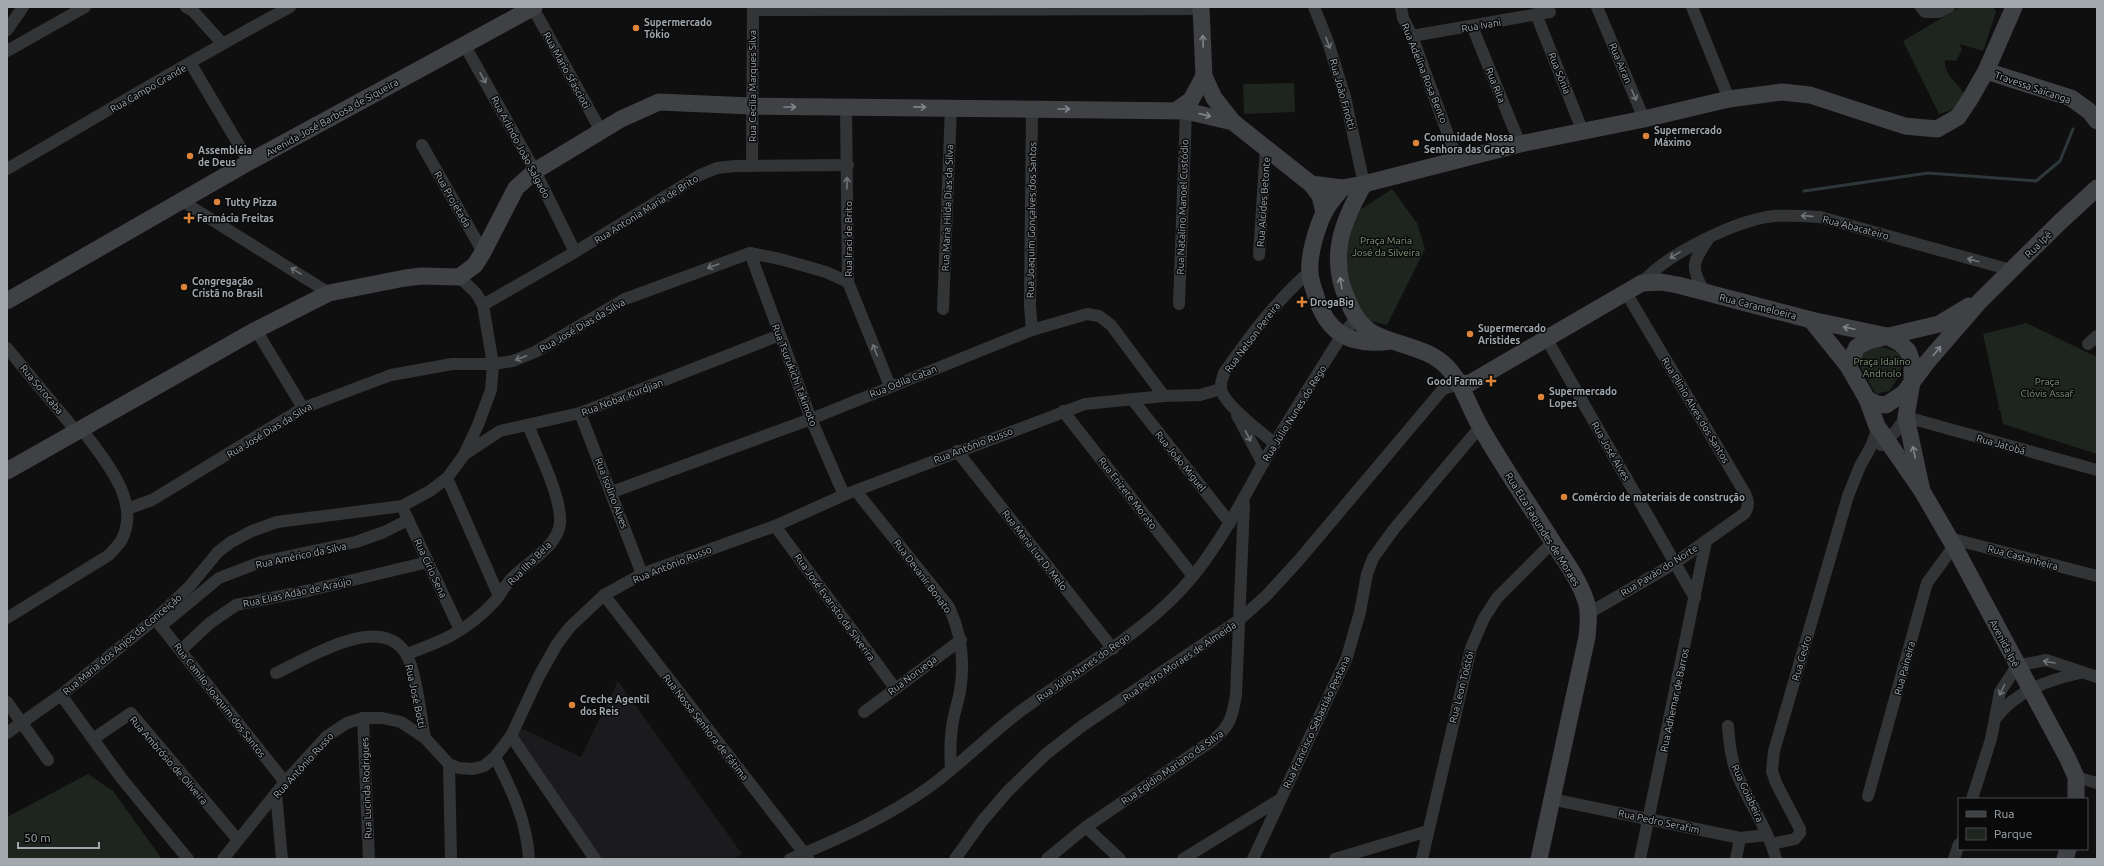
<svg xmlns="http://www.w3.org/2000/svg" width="2104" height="866" font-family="Ubuntu,sans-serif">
	<rect width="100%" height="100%" fill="#0f0f10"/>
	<path fill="#1b1b1d" d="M618,681L742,854L734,859H602L515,735L521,728L581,757Z"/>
	<g fill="#1e241e">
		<path d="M1960,7H1993L1996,12L1983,51L1960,44L1962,50L1956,61L1945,60C1943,73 1957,83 1965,94L1955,109L1939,114L1903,41Z"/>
		<path d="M1294,83L1295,112L1244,114L1243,84Z"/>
		<path d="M1392,189L1417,223L1425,249L1387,325L1367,320L1355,303L1345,257L1354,222L1360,210Z"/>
		<path d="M2026,323L2097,357V454L2003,424L2000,410L1998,409L1999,407L1983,334Z"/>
		<path d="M1866,347C1880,347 1896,346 1903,360L1899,377L1889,391L1876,394L1857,362Z"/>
		<path d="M88,774L113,791L162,859H7V817Z"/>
	</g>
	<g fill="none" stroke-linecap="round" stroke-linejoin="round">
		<path stroke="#2e383b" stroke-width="3" d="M1804,191L1928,173L2036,181L2060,161L2073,129"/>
		<g stroke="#323436" stroke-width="12">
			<path d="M186,7L193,11L222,43"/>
			<path d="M1314,7L1328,42L1345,97L1364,184"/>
			<path d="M1401,7L1403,18L1412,36L1458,162"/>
			<path d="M1597,7L1644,119"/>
			<path d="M1692,7L1729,99"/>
			<path d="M1921,7L1925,12H1939L1949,7"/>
			<path d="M533,8L601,131"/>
			<path d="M753,10L1202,9"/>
			<path d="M1536,14L1583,132"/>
			<path d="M1472,26L1520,144"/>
			<path d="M7,30L23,7"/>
			<path d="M1412,36L1550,12"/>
			<path d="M464,44L535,171L575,252"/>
			<path d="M7,51L85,7"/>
			<path d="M191,64L249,162"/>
			<path d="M846,107L848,282L890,386"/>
			<path d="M1032,109L1030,306L1032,330"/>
			<path d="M422,145L483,252"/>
			<path d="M752,166L753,7"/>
			<path d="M7,169C101,115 194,58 290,7"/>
			<path d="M182,201L329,293"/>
			<path d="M750,253L811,419L844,495"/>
			<path d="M1259,255L1266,148"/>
			<path d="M1642,283C1666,254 1737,220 1774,216C1790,215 1805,216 1820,217L2011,270"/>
			<path d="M1705,292C1689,268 1693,261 1709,238"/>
			<path d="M1179,304L1186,111"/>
			<path d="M483,305L575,252L700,175L717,168L735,166L848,165"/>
			<path d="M943,309L951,108"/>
			<path d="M256,330L303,408"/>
			<path d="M1546,338L1695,598"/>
			<path d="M2088,344L2097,336"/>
			<path d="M7,348L76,431"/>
			<path d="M1132,399L1230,523"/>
			<path d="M1063,411L1193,576"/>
			<path d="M580,413L642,574"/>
			<path d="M1237,415L1263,464"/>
			<path d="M1275,444C1263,433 1222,404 1221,388C1220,383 1223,378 1224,373C1250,336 1275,302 1309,272"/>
			<path d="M1881,445L1896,431L1906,417L2097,470"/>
			<path d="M957,451L1113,649"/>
			<path d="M465,454L500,431L580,413L780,335"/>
			<path d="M447,478L499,596"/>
			<path d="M856,491L949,607C961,633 965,662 960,691C958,704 953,715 952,728C950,741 950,754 951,768"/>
			<path d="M612,492L811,419L1032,330L1087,314L1099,316L1111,325L1164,396"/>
			<path d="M127,509L152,500L303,408L391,375L452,364H493L513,361L535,352L625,299L750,253L780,259L826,272L848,282"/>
			<path d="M405,513L460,630"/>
			<path d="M775,526L895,688"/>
			<path d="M1949,538L2097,576"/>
			<path d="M604,595L808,858"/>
			<path d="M1589,613L1675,563L1745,513C1750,504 1748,499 1743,490L1625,291"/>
			<path d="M7,618L109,555C113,550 118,546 121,541C143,501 103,459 81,428"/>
			<path d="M156,620L285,782"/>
			<path d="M161,626L219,578L261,562L356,542L384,532L408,520"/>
			<path d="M181,650L210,623L236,605L311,590L428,562"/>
			<path d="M407,654C422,648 438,643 452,635C467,627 483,614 495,601C501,593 506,584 513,577C528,562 558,546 560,523C562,498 538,450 528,425"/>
			<path d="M276,673C307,659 381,611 406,654C416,670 421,718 425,738"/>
			<path d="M61,695L122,779L188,859"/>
			<path d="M7,702L48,760"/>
			<path d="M864,712L961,640"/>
			<path d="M363,718L369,859"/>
			<path d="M1996,718C2016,691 2048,680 2080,673"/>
			<path d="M1728,726C1729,742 1731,759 1737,774C1749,803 1768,829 1776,859"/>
			<path d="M7,733L61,695L155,619L189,587L218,552L231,542L252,531L277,522L402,506L430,491L447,478L464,455L478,425L491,390L493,364L483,305L476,293L459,277"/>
			<path d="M511,736L595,859"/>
			<path d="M93,739L131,713L238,840"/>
			<path d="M495,757C512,790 527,822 529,859"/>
			<path d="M449,764L451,859"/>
			<path d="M2076,777L2097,783"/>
			<path d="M276,793L282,859"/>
			<path d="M1868,796L1927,583L1954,546"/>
			<path d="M1551,799L1740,838L1767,835"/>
			<path d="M1972,799L1991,739L2000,692L2017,666L2046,660L2097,677"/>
			<path d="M1086,827L1120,859"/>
			<path d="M1772,844L1795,839L1800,833V829L1776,783L1772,771L1774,751L1848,496C1852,486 1856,476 1860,466C1868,452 1875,442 1877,426"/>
			<path d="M223,859L285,782L327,736L347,723L363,718H382L401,722L425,738L449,764L459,768L473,769L484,766L495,757L511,736L539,676L557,644L570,627L604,595L642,574L775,526L844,495L1085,404L1164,396L1200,395L1221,389"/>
			<path d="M790,859C839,839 888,817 932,785C963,762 991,733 1022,710C1080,667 1148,632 1194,575C1221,541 1241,503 1262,465C1287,421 1315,378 1342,335L1356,319"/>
			<path d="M955,859L983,820L1008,791L1046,754L1082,726L1239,620L1266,596L1299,560L1443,389L1459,384"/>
			<path d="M1047,859L1086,827L1213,740C1231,725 1232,717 1236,695L1244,504"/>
			<path d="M1183,859L1279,800"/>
			<path d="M1253,859L1347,657L1360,612L1367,574L1373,558L1394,529L1480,427"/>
			<path d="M1335,859L1428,831"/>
			<path d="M1422,859L1471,648L1484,618L1497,598L1553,542"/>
			<path d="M1640,859L1706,541"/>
			<path d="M1736,859L1740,838"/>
			<path d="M1954,859L1959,844"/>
		</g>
		<g stroke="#3f4144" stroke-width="17">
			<path d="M1201,7L1204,76L1214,98L1233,122"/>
			<path d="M1986,71L2071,98L2089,111L2097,121"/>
			<path d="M1177,110L1191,100L1204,76"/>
			<path d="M1311,184L1342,188L1364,184L1520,144L1644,119L1729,99L1782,92L1810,95L1905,126L1937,129L1958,117L1970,99L1986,71L2014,7"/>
			<path d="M1364,184C1342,222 1328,258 1348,301C1353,314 1359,324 1371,332C1395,346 1427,346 1447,367C1462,382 1470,410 1481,428C1502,465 1526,500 1549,536C1562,557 1578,577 1586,601C1590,613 1588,625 1587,637L1539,859"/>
			<path d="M1342,188C1336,196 1328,204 1324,213C1317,227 1308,257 1310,272C1310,279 1313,287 1315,293C1326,333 1350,347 1391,341"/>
			<path d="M7,301L249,162L534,7"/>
			<path d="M1811,320L1848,366L1867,399L1877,426L1922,491L1954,546L2068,759L2076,777V799"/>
			<path d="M1848,366L1857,347L1868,341L1939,324L1969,306"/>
			<path d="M1459,384L1470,383L1642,283L1661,282L1678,285L1811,320L1887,336L1900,343L1908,351L1912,362V382L1906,417L1922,491"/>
			<path d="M1867,399L1877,404L1886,405L1904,393L1928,361L1980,301L2060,222L2097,188"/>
			<path d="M7,471L256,330L329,293L405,278L422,276L459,277L475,265L483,252L516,188L535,171L621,119L659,102L751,106L1186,111L1233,122L1311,184L1320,196L1324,212"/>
			<path d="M2065,859L2068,849"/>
		</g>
	</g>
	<defs><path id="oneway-shaft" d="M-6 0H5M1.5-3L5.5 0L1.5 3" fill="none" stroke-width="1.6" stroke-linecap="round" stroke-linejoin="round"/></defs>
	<g stroke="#7f858a">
		<use href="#oneway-shaft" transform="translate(1203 41) rotate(-92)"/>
		<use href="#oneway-shaft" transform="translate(790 107)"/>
		<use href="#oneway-shaft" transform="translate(920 107) rotate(1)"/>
		<use href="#oneway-shaft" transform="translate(1064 109)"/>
		<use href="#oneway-shaft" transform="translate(1205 115) rotate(13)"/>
		<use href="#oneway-shaft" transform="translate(1341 283) rotate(-100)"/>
		<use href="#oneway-shaft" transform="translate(1849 328) rotate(-168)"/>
		<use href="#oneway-shaft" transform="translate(1937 351) rotate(-50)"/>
		<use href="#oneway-shaft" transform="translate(1914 452) rotate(-102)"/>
	</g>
	<g stroke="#6f7479">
		<use href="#oneway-shaft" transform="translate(1328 43) rotate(70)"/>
		<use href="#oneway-shaft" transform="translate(483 78) rotate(61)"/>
		<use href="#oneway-shaft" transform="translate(1634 95) rotate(67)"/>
		<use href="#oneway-shaft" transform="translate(847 183) rotate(-89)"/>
		<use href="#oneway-shaft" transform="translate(1807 216) rotate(-176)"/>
		<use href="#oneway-shaft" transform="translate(1675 255) rotate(149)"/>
		<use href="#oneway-shaft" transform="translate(1973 260) rotate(-164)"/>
		<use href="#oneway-shaft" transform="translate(713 266) rotate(160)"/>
		<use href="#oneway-shaft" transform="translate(296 271) rotate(-149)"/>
		<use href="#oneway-shaft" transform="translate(875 350) rotate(-112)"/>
		<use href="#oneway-shaft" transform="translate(521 358) rotate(159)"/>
		<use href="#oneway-shaft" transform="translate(1248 436) rotate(63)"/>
		<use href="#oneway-shaft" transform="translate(2049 662) rotate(-170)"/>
		<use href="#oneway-shaft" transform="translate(2002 690) rotate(115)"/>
	</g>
	<g fill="#dc843a" stroke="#0a0a0b" stroke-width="1.5">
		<circle cx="636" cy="28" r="4"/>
		<circle cx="1646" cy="136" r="4"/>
		<circle cx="1416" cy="143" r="4"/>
		<circle cx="190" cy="156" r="4"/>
		<circle cx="217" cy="202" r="4"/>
		<path d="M187 212h4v4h4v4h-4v4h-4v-4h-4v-4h4z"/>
		<circle cx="184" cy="287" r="4"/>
		<path d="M1300 296h4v4h4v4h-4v4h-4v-4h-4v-4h4z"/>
		<circle cx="1470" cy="334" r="4"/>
		<path d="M1489 375h4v4h4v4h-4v4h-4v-4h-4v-4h4z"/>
		<circle cx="1541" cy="397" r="4"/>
		<circle cx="1564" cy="497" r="4"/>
		<circle cx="572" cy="705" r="4"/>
	</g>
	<g text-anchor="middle" stroke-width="3" stroke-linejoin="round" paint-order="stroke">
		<g font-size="10" font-weight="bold" fill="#a1a9af" stroke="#0a0a0b" text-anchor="start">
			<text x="644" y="26">Supermercado<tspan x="644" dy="12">Tókio</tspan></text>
			<text x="1654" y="134">Supermercado<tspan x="1654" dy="12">Máximo</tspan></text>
			<text x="1424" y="141">Comunidade Nossa<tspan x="1424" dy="12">Senhora das Graças</tspan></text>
			<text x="198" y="154">Assembléia<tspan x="198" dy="12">de Deus</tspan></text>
			<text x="225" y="206">Tutty Pizza</text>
			<text x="197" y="222">Farmácia Freitas</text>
			<text x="192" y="285">Congregação<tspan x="192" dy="12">Cristã no Brasil</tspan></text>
			<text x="1310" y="306">DrogaBig</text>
			<text x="1478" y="332">Supermercado<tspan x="1478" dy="12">Aristides</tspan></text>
			<text x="1483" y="385" text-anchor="end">Good Farma</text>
			<text x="1549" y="395">Supermercado<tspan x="1549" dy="12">Lopes</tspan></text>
			<text x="1572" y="501">Comércio de materiais de construção</text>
			<text x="580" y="703">Creche Agentil<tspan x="580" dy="12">dos Reis</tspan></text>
		</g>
		<g font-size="10" fill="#a1a9af" stroke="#0a0a0b">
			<text transform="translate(1481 25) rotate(-10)" y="4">Rua Ivani</text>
			<text transform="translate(1621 63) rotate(67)" y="4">Rua Airan</text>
			<text transform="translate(567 70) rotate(61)" y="4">Rua Mario Sfascioti</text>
			<text transform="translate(1425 73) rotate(68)" y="4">Rua Adelina Rosa Bento</text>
			<text transform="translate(1560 73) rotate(68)" y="4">Rua Sônia</text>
			<text transform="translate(1496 85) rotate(68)" y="4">Rua Rita</text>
			<text transform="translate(752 86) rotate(-90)" y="4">Rua Cecília Marques Silva</text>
			<text transform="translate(2033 87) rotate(19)" y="4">Travessa Saicanga</text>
			<text transform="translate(148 88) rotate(-30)" y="4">Rua Campo Grande</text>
			<text transform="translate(1343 94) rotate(75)" y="4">Rua João Finotti</text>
			<text transform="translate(332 117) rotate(-29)" y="4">Avenida José Barbosa de Siqueira</text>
			<text transform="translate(521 147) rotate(62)" y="4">Rua Arlindo João Salgado</text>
			<text transform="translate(453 199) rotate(60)" y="4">Rua Projetada</text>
			<text transform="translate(1263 202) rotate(-86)" y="4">Rua Alcides Betonte</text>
			<text transform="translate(1182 207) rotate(-88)" y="4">Rua Natalino Manoel Custódio</text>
			<text transform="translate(947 208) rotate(-88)" y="4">Rua Maria Hilda Dias da Silva</text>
			<text transform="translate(646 209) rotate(-32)" y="4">Rua Antonia Maria de Brito</text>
			<text transform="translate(1031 220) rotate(-89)" y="4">Rua Joaquim Gonçalves dos Santos</text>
			<text transform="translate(1856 227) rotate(15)" y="4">Rua Abacateiro</text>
			<text transform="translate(848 239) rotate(-90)" y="4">Rua Iraci de Brito</text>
			<text transform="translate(2038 244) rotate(-45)" y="4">Rua Ipê</text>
			<text transform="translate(1758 306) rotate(14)" y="4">Rua Carameloeira</text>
			<text transform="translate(582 325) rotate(-30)" y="4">Rua José Dias da Silva</text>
			<text transform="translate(1252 337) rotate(-53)" y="4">Rua Nelson Pereira</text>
			<text transform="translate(795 375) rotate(69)" y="4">Rua Tsurukichi Takimoto</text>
			<text transform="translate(903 381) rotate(-22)" y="4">Rua Odila Catan</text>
			<text transform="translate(42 389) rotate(50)" y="4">Rua Sorocaba</text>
			<text transform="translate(622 397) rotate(-21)" y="4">Rua Nobar Kurdjian</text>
			<text transform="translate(1696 410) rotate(59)" y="4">Rua Plinio Alves dos Santos</text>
			<text transform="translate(1294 413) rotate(-58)" y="4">Rua Júlio Nunes do Rego</text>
			<text transform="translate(269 430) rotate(-31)" y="4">Rua José Dias da Silva</text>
			<text transform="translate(2001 444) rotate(16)" y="4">Rua Jatobá</text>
			<text transform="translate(973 445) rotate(-21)" y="4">Rua Antônio Russo</text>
			<text transform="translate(1611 451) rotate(60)" y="4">Rua José Alves</text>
			<text transform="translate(1181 461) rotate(51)" y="4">Rua João Miguel</text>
			<text transform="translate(612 493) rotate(69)" y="4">Rua Isolino Alves</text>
			<text transform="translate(1128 493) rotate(52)" y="4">Rua Enizete Morato</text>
			<text transform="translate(1543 529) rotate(58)" y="4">Rua Elza Fagundes de Moraes</text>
			<text transform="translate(1035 550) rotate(52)" y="4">Rua Maria Luz D. Melo</text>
			<text transform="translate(301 555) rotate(-12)" y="4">Rua Américo da Silva</text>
			<text transform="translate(2023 557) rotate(15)" y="4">Rua Castanheira</text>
			<text transform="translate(529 563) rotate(-45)" y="4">Rua Ilha Bela</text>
			<text transform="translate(672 564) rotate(-22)" y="4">Rua Antônio Russo</text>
			<text transform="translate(431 568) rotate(65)" y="4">Rua Círio Sena</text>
			<text transform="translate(1659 570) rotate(-32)" y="4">Rua Pavão do Norte</text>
			<text transform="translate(923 576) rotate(53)" y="4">Rua Devanir Bonato</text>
			<text transform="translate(297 592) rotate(-12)" y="4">Rua Elias Adão de Araújo</text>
			<text transform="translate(835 607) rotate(54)" y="4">Rua José Evaristo da Silverira</text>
			<text transform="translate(2005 643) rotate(62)" y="4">Avenida Ipê</text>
			<text transform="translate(122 644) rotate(-40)" y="4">Rua Maria dos Anjos da Conceição</text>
			<text transform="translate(1801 658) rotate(-74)" y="4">Rua Cedro</text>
			<text transform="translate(1179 661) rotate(-34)" y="4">Rua Pedro Moraes de Almeida</text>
			<text transform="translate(1083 667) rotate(-35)" y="4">Rua Júlio Nunes do Rego</text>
			<text transform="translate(1904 668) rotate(-75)" y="4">Rua Paineira</text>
			<text transform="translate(912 675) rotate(-37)" y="4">Rua Noruega</text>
			<text transform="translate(1461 687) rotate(-76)" y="4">Rua Leon Tolstói</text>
			<text transform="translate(416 696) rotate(78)" y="4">Rua José Botti</text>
			<text transform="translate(220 700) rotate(52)" y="4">Rua Camilo Joaquim dos Santos</text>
			<text transform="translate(1674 700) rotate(-78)" y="4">Rua Adhemar de Barros</text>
			<text transform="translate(1316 722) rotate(-65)" y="4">Rua Francisco Sebastião Pestana</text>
			<text transform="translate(706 727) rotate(52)" y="4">Rua Nossa Senhora de Fátima</text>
			<text transform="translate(169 760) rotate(49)" y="4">Rua Ambrósio de Oliveira</text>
			<text transform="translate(303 765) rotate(-48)" y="4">Rua Antônio Russo</text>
			<text transform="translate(1172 767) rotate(-35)" y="4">Rua Egídio Mariano da Silva</text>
			<text transform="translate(366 788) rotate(-92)" y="4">Rua Lucinda Rodrigues</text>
			<text transform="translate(1748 793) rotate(65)" y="4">Rua Goiabeira</text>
			<text transform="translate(1659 821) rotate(12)" y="4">Rua Pedro Serafim</text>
		</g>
		<g font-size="10" fill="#7f997a" stroke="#0a0a0b">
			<text x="1386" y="244">Praça Maria<tspan x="1386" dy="12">José da Silveira</tspan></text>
			<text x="1882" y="365">Praça Idalino<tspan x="1882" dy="12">Andriolo</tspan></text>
			<text x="2047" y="385">Praça<tspan x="2047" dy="12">Clóvis Assaf</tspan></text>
		</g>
	</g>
	<rect width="2104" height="866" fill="none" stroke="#a1a9af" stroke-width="16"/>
	<rect x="1958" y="798" width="130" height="52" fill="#0a0a0b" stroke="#464a4d"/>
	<rect x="1966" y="811" width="20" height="6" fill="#3f4144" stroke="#464a4d"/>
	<text x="1994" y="818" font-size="12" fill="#a1a9af">Rua</text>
	<rect x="1966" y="828" width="20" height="12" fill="#1e241e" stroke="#464a4d"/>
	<text x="1994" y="838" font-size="12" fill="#a1a9af">Parque</text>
	<path d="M18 842v6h81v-6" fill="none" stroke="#a1a9af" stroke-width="2"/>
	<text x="24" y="842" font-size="12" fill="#a1a9af" stroke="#0a0a0b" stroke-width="3" paint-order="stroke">50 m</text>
</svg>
